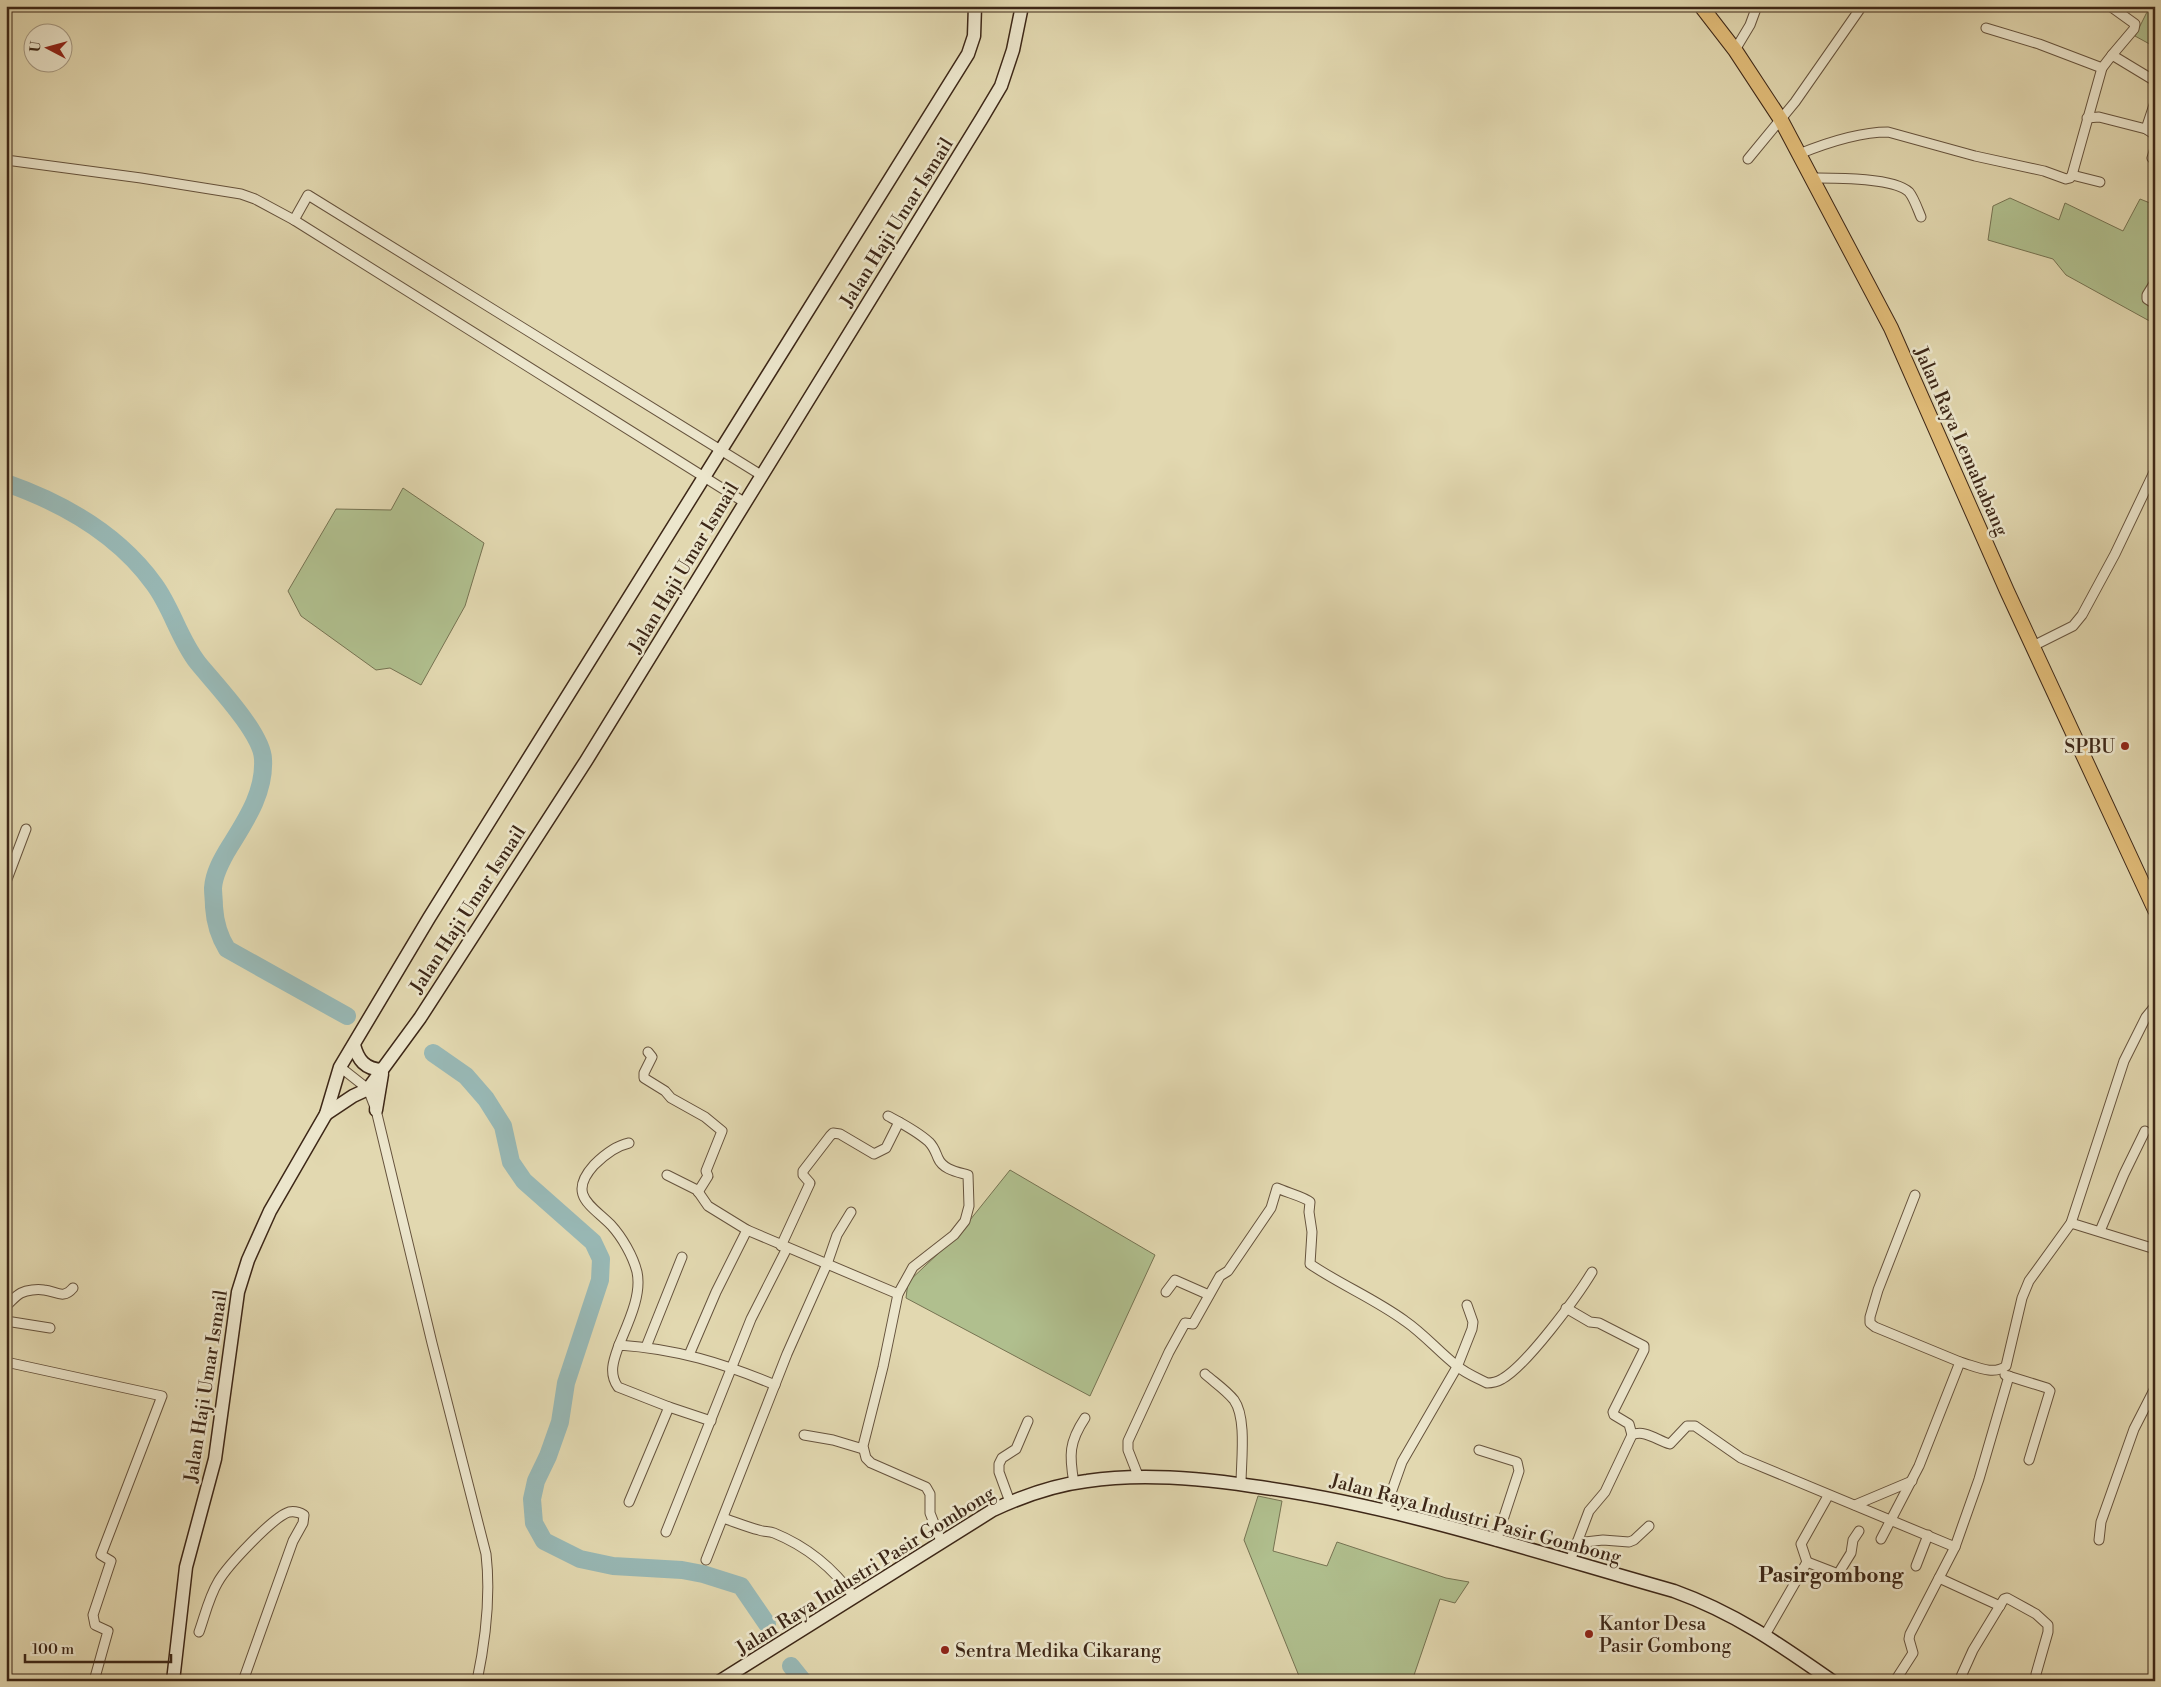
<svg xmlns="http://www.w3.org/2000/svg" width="2161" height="1687" font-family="'Libre Bodoni',serif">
	<rect width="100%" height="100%" fill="#e2d8b0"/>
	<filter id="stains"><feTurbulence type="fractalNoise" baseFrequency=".004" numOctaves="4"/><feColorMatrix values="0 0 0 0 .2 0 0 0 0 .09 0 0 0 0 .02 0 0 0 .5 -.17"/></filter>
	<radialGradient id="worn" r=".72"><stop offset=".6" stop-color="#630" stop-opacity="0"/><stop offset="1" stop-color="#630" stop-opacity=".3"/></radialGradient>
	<g fill="#b0bf8e" stroke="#767352">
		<path d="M2150,6H2155V47L2135,36Z"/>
		<path d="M2010,198L2059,220L2065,203L2123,231L2140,199L2155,205V324L2066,275L2053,259L1988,240L1993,206Z"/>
		<path d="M403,488L484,543L465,606L421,685L390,668L376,670L301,616L288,591L336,509L391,510Z"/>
		<path d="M1010,1170L1155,1255L1090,1396L906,1298L908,1282L958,1235Z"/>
		<path d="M1258,1496L1282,1501L1273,1551L1327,1566L1337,1542L1446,1578L1469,1582L1455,1603L1440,1599L1412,1681H1301L1244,1540Z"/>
	</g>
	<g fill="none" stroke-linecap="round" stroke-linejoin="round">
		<g stroke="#98b8b5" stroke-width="18">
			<path d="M6,483C63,503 118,534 154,584C172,608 179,639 198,663C215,684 262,733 263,759C265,792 246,820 230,846C222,859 214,873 213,888C213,894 214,900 214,907C215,922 219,936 227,949L347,1016"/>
			<path d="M433,1053L466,1076L486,1099L503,1126L511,1162L524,1181L593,1242L601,1259L600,1280L566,1383L560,1422L548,1456L536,1481L532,1499L534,1523L544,1541L580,1559L613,1566L682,1570L703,1574L741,1586L767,1624"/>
			<path d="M791,1666L803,1681"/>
		</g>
		<g stroke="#66533d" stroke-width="11">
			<g id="street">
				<path d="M2110,6L2135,24L2134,29L2112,55"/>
				<path d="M1986,28L2039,44L2102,68"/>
				<path d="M1735,50L1750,25L1757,6"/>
				<path d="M2155,102L2146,129L2155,135"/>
				<path d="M2087,118L2099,117L2146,129"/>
				<path d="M2155,148L2152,158L2155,161"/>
				<path d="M1799,154C1826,143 1858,132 1888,132L1975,156L2044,171L2066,179L2070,178L2072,175L2102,68L2112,55L2155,81"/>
				<path d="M1748,159L1795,102L1862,6"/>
				<path d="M6,160L141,178L241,194L255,199L294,220L744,502"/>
				<path d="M2072,175L2100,182"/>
				<path d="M1812,178C1833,178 1893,177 1909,192C1914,198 1918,210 1921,217"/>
				<path d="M294,220L308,195L761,475"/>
				<path d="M2155,282L2147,295V299L2155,304"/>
				<path d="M2033,646L2073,626L2082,615L2115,554L2155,470"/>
				<path d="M6,882L26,829"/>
				<path d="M648,1052L652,1057L644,1073V1078L665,1091L671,1098L705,1117L722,1131L706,1171L708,1176L698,1192"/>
				<path d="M340,1067L368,1089L376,1110L432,1343L486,1554C491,1597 486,1638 477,1681"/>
				<path d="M888,1116C903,1124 917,1131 929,1142C934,1147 935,1151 938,1158C943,1170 958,1172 968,1175L969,1206L965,1221L954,1235L913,1267L898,1294L883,1367L863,1446L866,1458L871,1463L926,1487L930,1494V1513L941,1541"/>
				<path d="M667,1175L697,1190L708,1206L747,1230L898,1294"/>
				<path d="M1915,1195L1878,1290L1870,1317V1323L1875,1327L1960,1362"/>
				<path d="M2071,1223L2155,1249"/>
				<path d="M2100,1231L2124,1174L2145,1131"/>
				<path d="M781,1246L810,1183L803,1175V1171L830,1136L833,1133L840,1134L874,1154L886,1148L899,1122"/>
				<path d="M1166,1292L1175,1280L1209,1295"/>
				<path d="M6,1306C11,1302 15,1296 21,1293C27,1290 37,1289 44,1290C56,1291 63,1300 73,1288"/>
				<path d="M1566,1308L1590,1322L1599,1323L1644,1346V1350L1613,1412L1614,1415L1629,1424L1632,1435"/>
				<path d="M6,1321L50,1328"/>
				<path d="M619,1345C628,1323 642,1295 637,1272C633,1256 622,1237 611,1225C591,1205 567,1195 594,1165C604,1155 615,1146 629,1143"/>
				<path d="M646,1347L682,1257"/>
				<path d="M689,1355L716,1292L747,1230"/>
				<path d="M6,1362L162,1396L101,1555L111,1561L93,1615L95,1625L108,1631L94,1681"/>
				<path d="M1205,1374C1214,1382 1226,1390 1234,1400C1247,1418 1241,1462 1241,1484"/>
				<path d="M2005,1375L2047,1388L2050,1391L2029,1460"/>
				<path d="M711,1421L669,1407L618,1387C608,1373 614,1359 619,1345C677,1349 723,1363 775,1385"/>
				<path d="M804,1435L833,1440L863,1449"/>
				<path d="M1479,1450L1517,1462L1519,1471L1496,1541"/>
				<path d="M1139,1478L1128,1450V1441L1169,1352L1185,1323L1193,1324L1220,1276L1228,1271L1271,1208L1277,1188C1285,1192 1305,1197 1310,1202L1309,1212L1312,1232L1310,1264C1341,1285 1375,1299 1405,1321C1424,1334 1439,1352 1457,1366C1465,1373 1477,1378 1487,1383C1492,1383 1497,1382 1502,1379C1526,1366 1577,1297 1592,1272"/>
				<path d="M1074,1483C1069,1455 1069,1442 1085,1418"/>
				<path d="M629,1502L669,1407"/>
				<path d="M1010,1502L999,1472V1464L1002,1458L1016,1449L1028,1421"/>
				<path d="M1855,1505L1912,1481"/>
				<path d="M1385,1510L1402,1462L1457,1367L1472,1329L1473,1322L1467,1305"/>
				<path d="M723,1518C735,1522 747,1527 759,1530C764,1532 769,1531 774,1533C806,1546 834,1569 854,1597"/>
				<path d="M666,1532L751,1319L787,1248"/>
				<path d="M1881,1539L1919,1466L1960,1362C1975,1366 1993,1376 2006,1366L2022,1298L2029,1281L2071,1223L2124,1061L2146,1017L2155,1006"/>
				<path d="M2099,1540L2101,1522L2134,1429L2155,1388"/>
				<path d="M1576,1543L1603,1540L1629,1542L1634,1540L1649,1526"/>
				<path d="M706,1560L787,1354L827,1264L837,1235L851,1212"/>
				<path d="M1570,1561L1589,1511L1605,1492L1632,1435C1645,1429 1658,1441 1670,1444L1687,1426H1695L1741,1458L1955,1547L1979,1479L2009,1376"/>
				<path d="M1807,1562L1838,1574L1851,1553L1853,1540L1859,1531"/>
				<path d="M1916,1566L1928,1535"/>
				<path d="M1939,1578L2000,1606"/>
				<path d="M199,1632C205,1615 209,1597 218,1582C227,1566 273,1517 289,1512C294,1511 299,1512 304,1515L303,1523L293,1541L243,1681"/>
				<path d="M1765,1635L1807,1562L1801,1544L1828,1496"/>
				<path d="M1895,1681L1913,1653L1909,1639L1910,1634L1955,1547"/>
				<path d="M1959,1681L1973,1650L2004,1599L2007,1598L2036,1614L2048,1625V1632L2036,1674V1681"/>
			</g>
		</g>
		<g stroke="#3d2717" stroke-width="15">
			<g id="secondary">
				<path d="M354,1045C358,1060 365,1069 382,1070"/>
				<path d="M376,1110L382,1074"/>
				<path d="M326,1114L353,1096L368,1089L420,1018L586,761L982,118L1001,86L1013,50L1022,6"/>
				<path d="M173,1681L186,1567L215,1459L238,1292L248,1260L270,1211L326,1114L340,1067L429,918L968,54L974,36L975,6"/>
				<path d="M720,1681L993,1510C1023,1496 1054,1485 1087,1481C1141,1473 1199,1478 1252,1486C1396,1505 1535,1552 1674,1591C1735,1613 1779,1644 1832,1681"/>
			</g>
		</g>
		<g stroke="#3d2717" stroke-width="16">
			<path id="primary" d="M1701,6L1735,50L1781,120L1891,328L2007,591L2155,910"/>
		</g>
		<use href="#street" stroke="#ece6cc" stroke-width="9"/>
		<use href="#secondary" stroke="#ece6cc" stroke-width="12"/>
		<use href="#primary" stroke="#e1bc78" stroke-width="14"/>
	</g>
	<g fill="#8f2418" stroke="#ece6cc" stroke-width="2">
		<circle cx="2125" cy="746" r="5"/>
		<circle cx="1589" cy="1634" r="5"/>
		<circle cx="945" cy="1650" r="5"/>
	</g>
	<g text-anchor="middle" stroke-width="5" stroke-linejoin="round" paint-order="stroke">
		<g font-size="19" fill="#3d2717" stroke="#ece6cc">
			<text transform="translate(896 222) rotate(-58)" y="7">Jalan Haji Umar Ismail</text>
			<text transform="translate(1962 441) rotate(66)" y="7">Jalan Raya Lemahabang</text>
			<text transform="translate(683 567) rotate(-59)" y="7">Jalan Haji Umar Ismail</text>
			<text transform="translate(467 909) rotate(-57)" y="7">Jalan Haji Umar Ismail</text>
			<text transform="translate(205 1386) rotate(-81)" y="7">Jalan Haji Umar Ismail</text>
			<text transform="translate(1476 1518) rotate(15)" y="7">Jalan Raya Industri Pasir Gombong</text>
			<text transform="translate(865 1570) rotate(-32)" y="7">Jalan Raya Industri Pasir Gombong</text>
		</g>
		<g font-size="19" fill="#3d2717" stroke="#ece6cc" text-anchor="start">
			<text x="2115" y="753" text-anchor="end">SPBU</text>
			<text x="1599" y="1630">Kantor Desa<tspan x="1599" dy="22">Pasir Gombong</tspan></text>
			<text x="955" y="1657">Sentra Medika Cikarang</text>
		</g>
		<g font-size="21" font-weight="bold" fill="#3d2717" stroke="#ece6cc">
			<text x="1831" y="1582">Pasirgombong</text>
		</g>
	</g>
	<rect width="2161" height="1687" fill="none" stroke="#e2d8b0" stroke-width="25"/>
	<rect x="8" y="8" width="2146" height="1672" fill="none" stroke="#3d2717" stroke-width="2.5"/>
	<rect x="12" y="12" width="2136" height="1662" fill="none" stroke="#3d2717"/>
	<g transform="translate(48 48) rotate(276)"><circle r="24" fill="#ece6cc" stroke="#a69a84"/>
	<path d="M0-4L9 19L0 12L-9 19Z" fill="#8f2418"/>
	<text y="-8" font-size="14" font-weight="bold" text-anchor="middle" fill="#3d2717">U</text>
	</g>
	<path d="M25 1654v8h146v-8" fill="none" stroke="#3d2717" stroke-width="2.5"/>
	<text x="32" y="1654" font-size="15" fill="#3d2717" stroke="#ece6cc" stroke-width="4" paint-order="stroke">100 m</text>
	<rect width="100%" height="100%" filter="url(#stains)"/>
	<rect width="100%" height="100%" fill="url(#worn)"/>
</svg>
